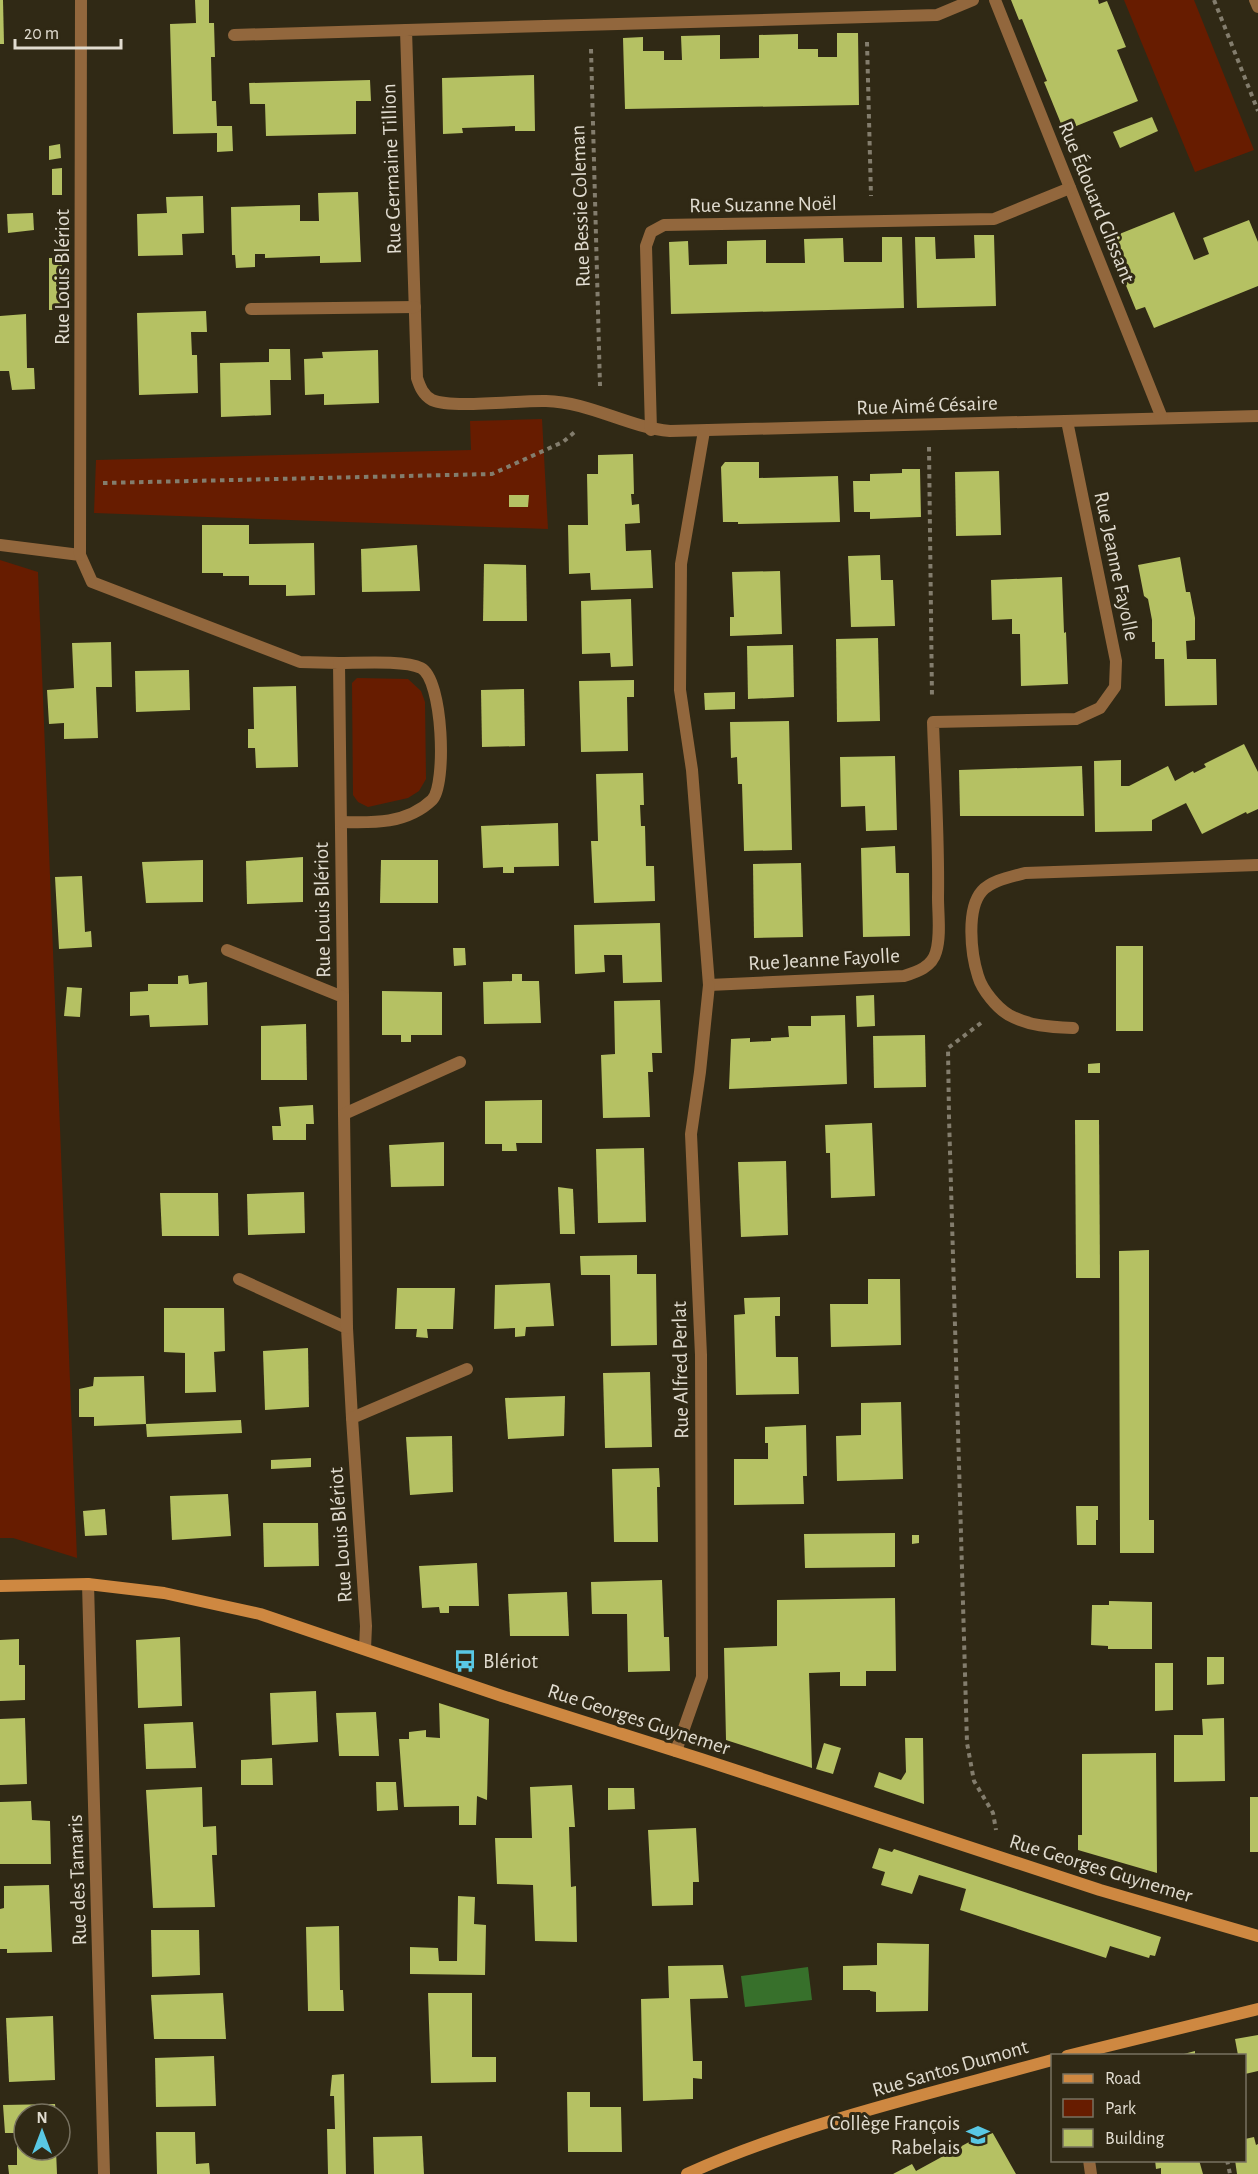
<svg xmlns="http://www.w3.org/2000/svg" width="1258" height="2174" font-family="'Alegreya Sans',sans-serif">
	<rect width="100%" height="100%" fill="#302915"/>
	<g fill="#671c00">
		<path d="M1124,0H1194L1254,150L1195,172Z"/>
		<path d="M542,419L548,529L94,513L96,460L471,450L470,421Z"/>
		<path d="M0,560L38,572L77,1558L13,1538H0Z"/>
		<path d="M357,678L408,679L421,691L425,702L426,779L419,791L408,798L368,807L358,802L353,795L352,683Z"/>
	</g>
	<path fill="#37702b" d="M808,1967L812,2000L745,2007L741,1976Z"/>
	<g fill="#b5c163">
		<path d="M0,0H3L4,44H0Z"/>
		<path d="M195,0H209V23H214L215,57H211L212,101H216L217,126H232L233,151L217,152V133L173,134L170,24L196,23Z"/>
		<path d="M1011,0H1098L1099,4L1107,1L1126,47L1117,50L1138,101L1064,131L1044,82L1047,81L1022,19L1019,20Z"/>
		<path d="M837,33H858L859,105L625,109L623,38L643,37V51H664V60H682L681,36L720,35V59L759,58V35L798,34V49H818V57H837Z"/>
		<path d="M534,75L535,131H515V126L462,128L463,133L443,134L442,78Z"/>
		<path d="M370,80L371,101H356V134L266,136L265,104H250L249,83Z"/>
		<path d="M1152,117L1158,131L1120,148L1113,132Z"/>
		<path d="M60,144L61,158L49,160V146Z"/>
		<path d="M62,168V195H52V169Z"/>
		<path d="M358,192L361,262L320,263V256L265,258V254H255V267L236,268L235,255H232L231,207L300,205V221H319L318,193Z"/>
		<path d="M203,196L204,233L182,234L183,255L138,256L137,214L167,213L166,197Z"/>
		<path d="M1174,212L1194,260L1209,254L1203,238L1249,220L1258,242V286L1154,328L1145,307L1136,310L1107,239Z"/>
		<path d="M33,213L34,230L8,233L7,214Z"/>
		<path d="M974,235H994L996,306L917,308L915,237H935L936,259L975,258Z"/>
		<path d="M882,237H902L904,308L671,314L669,242L688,241L689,265L727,264V241L766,240V263H805L804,239L843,238L844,262H882Z"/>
		<path d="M49,258H62L60,310H49Z"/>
		<path d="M206,311L207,332H191L192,355H197L198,393L139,395L137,313Z"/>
		<path d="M26,314L27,368H34L35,389L12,390L9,371H0V316Z"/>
		<path d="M269,349H290L291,380H270L271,415L221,417L220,363L269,362Z"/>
		<path d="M378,350L379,403L324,405V394L305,395L304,359L323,358L322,352Z"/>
		<path d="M633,454L634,494H631L632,505L639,504L640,523L625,524L626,551L651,550L653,588L591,590L590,573L569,574L568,525H588L587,474H598V455Z"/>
		<path d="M725,462H759V478L838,476L840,522L738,524V522H723L721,467Z"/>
		<path d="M902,469H920L921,517L870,519V512H854L853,481H870V474L902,473Z"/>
		<path d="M999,471L1001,535L956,536L955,472Z"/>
		<path d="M509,495H529L528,507H509Z"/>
		<path d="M202,525H249V544L314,543L315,595L286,596V585H249V576H223V573H202Z"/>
		<path d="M417,545L420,591L362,592L361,549Z"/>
		<path d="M880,555L881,580H893L895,626L851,627L848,556Z"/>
		<path d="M1180,557L1186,592H1190L1195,618V640L1186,641L1187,659H1216L1217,705L1165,706L1164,659H1155V642H1152V620L1148,599L1144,596L1138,565Z"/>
		<path d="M484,564L526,565L527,621H483Z"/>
		<path d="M780,571L782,634L730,636V617H734L732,572Z"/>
		<path d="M1062,577L1064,633L1066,632L1068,684L1021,686L1020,634H1012V619L992,620L991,580Z"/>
		<path d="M631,599L633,666L611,667L610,653L582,654L581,601Z"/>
		<path d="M878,638L880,721L837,722L836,639Z"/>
		<path d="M111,642L112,687H96L98,738L64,739V723L49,724L47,690L74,688L72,643Z"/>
		<path d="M793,645L794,697L748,699L747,646Z"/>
		<path d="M189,670L190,710L136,712L135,671Z"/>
		<path d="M634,680V697H627L628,751L581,752L579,681Z"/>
		<path d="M296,686L298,767L256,768L255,748H248V729H254L253,687Z"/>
		<path d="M524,689L525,746L482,747L481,690Z"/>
		<path d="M735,692V709L705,710L704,693Z"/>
		<path d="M789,721L792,850L744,851L742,784H738L737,757L731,758L730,722Z"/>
		<path d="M1244,744L1258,772V809L1247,814L1246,812L1202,834L1186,803L1152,820V831L1095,832L1094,761L1121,760V786H1129L1168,766L1175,781L1193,771L1194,773L1206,767L1204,764Z"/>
		<path d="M895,756L897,830L866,831L865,806L841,807L840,757Z"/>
		<path d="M1082,766L1084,816H960L959,770Z"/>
		<path d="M643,773L644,805H640L641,826H645L646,866H654L655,901L594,903L591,841H598L596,774Z"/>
		<path d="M558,823L559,866L514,867V873H503V867L483,868L481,826Z"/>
		<path d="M895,846L896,873H909L910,936L863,937L861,848Z"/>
		<path d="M303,857V902L247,904L246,861Z"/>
		<path d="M203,860V902L146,903L142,862Z"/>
		<path d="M381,860H438V903H380Z"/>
		<path d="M801,863L803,937L754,938L753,864Z"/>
		<path d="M82,876L85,932L91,931L92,947L59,949L55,877Z"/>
		<path d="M660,923L662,982L623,983L622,955H604L605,972L575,974L574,925Z"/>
		<rect x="1116" y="946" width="27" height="85"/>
		<path d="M453,948H465L466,965L454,966Z"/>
		<path d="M512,974H522V981H539L541,1023L484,1024L483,982L512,981Z"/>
		<path d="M188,975L189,984L207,982L208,1025L150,1027L149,1015L130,1016V992L148,991V984H178V976Z"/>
		<path d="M67,987L82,988L80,1017L64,1016Z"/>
		<path d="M382,991L442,992V1035H411V1042H401V1035H382Z"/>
		<path d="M874,995L875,1026L857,1027L856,996Z"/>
		<path d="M660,1000L662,1053H652L653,1072H648L650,1117L603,1118L601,1055L615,1054L614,1001Z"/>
		<path d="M845,1015L847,1084L729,1089L731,1039L750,1038V1042L771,1041V1038L789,1037L788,1026H811V1016Z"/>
		<path d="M306,1024L307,1080H261V1026Z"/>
		<path d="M925,1035L926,1087L874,1088L873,1036Z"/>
		<path d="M1100,1063V1073H1088V1064Z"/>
		<path d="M542,1100V1143H516L517,1151H502V1144H485V1101Z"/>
		<path d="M313,1105L314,1124H306V1140H273L272,1126H281L279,1107Z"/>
		<path d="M1075,1120H1099L1100,1278H1076Z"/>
		<path d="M872,1123L875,1196L831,1198L830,1153H826L825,1125Z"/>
		<path d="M444,1142V1186L391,1187L389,1145Z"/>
		<path d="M644,1148L646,1222L598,1223L596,1149Z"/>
		<path d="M786,1161L788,1235L741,1237L738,1162Z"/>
		<path d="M558,1187L573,1189L575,1234H560Z"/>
		<path d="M304,1192L305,1233L248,1235L247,1194Z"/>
		<path d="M160,1193H218L219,1236H162Z"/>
		<path d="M1149,1250V1520H1154V1553H1120L1119,1251Z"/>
		<path d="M637,1255V1274H656L657,1345L611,1346L610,1275H581L580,1256Z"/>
		<path d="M868,1279H900L901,1345L831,1347L830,1304H868Z"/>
		<path d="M550,1283L554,1326L526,1327L525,1336L515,1337V1328L494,1329L495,1285Z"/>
		<path d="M397,1288H455L453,1329H427L428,1338L416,1337L417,1329H395Z"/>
		<path d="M780,1297V1316H775L776,1357H798L799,1394L736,1395L734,1315L745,1314L744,1298Z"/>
		<path d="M164,1308H224L225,1351L214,1352L216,1392L185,1393V1353L164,1352Z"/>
		<path d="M308,1348L309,1407L265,1410L263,1351Z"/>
		<path d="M650,1372L652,1447L605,1448L603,1373Z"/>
		<path d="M144,1376L146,1424L94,1426V1417H79V1389L93,1386L94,1377Z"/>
		<path d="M565,1396L564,1436L508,1439L505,1398Z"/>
		<path d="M901,1402L903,1479L837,1481L836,1436L861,1435V1403Z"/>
		<path d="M241,1420L242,1433L147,1437L146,1424Z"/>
		<path d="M806,1425L807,1476H803L804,1504L734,1505V1459H768V1443H765V1427Z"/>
		<path d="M452,1436L453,1492L410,1495L406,1437Z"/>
		<path d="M311,1458V1467L271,1469V1460Z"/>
		<path d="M659,1468L660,1487H657L658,1542H614L612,1469Z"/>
		<path d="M228,1494L231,1536L172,1540L170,1496Z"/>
		<path d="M1076,1506H1098V1520H1096V1545H1077Z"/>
		<path d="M105,1509L107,1535L85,1536L83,1511Z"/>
		<path d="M263,1523H318L319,1566L264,1567Z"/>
		<path d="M895,1533V1567L805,1568L804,1534Z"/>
		<path d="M912,1535H919V1543L912,1544Z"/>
		<path d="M477,1563L479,1606H449V1613H440L439,1607L422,1608L419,1566Z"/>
		<path d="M662,1580L664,1637H669L670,1671L628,1672L627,1614H592L591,1582Z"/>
		<path d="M567,1592L569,1636H510L508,1594Z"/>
		<path d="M895,1598L896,1671H866V1686H840V1672L809,1673L812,1768L726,1740L724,1648L777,1646V1600Z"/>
		<path d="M1109,1601L1152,1602V1649H1108V1646L1091,1645L1092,1605H1109Z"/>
		<path d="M180,1637L182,1706L138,1708L136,1640Z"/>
		<path d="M19,1639V1665H25V1700L0,1701V1640Z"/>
		<path d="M1207,1657H1224V1684L1207,1685Z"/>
		<path d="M1155,1663H1173V1710L1155,1711Z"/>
		<path d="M316,1691L318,1742L272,1745L270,1693Z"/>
		<path d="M439,1703L489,1719L487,1800L477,1796L476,1825H459V1806L404,1807L399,1739H409V1732L426,1730V1737L440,1738Z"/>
		<path d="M376,1712L379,1756H339L336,1713Z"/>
		<path d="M25,1718L27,1784L0,1785V1719Z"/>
		<path d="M1224,1718L1225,1781L1174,1782V1735H1203L1202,1719Z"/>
		<path d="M193,1722L196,1768L146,1769L144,1724Z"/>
		<path d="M905,1738H923L924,1804L874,1787L879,1772L901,1780L906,1772Z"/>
		<path d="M824,1743L841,1748L833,1774L816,1769Z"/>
		<path d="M1156,1753L1157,1873L1078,1850V1835H1082V1754Z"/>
		<path d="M272,1758L273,1785H241V1760Z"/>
		<path d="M376,1782H396L398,1810L377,1811Z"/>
		<path d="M572,1785L575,1827H569L571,1887L576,1886L577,1942L535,1941L533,1885L497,1884L495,1838H532L530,1787Z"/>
		<path d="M202,1787L203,1827L216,1826L217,1855H212L215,1907L153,1908L146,1790Z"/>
		<path d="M608,1788H634L635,1809L608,1810Z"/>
		<rect x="1250" y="1797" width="8" height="55"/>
		<path d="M31,1801L32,1820L50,1821L51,1864H0V1802Z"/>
		<path d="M696,1828L699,1882H693V1905L652,1906L648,1830Z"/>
		<path d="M879,1848L892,1852L894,1849L1161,1937L1155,1956L1150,1955L1149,1958L1110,1946L1106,1958L960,1910L966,1889L919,1875L912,1894L881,1885L885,1872L872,1868Z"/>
		<path d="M49,1885L52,1952L7,1953V1949H0V1909L4,1908V1886Z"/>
		<path d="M458,1896L475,1897L474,1924L486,1925L485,1975L410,1974V1947L438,1948L439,1961H457Z"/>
		<path d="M339,1926L340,1990H343L344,2011H308L306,1927Z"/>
		<path d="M151,1930H199L200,1975L152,1977Z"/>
		<path d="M877,1943L929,1944L928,2011L876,2012V1992L870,1991V1990H843V1966L877,1965Z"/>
		<path d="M723,1965L728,1998L690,1999L693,2061H702V2079L693,2078V2099L643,2101L641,1999L669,1998L668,1966Z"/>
		<path d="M223,1993L226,2039H154L151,1995Z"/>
		<path d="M428,1993H472V2057H496V2082L431,2083Z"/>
		<path d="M53,2016L55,2080L9,2082L6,2018Z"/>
		<path d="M1258,2035V2071L1245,2074V2055H1238L1235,2039Z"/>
		<path d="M1195,2051V2055H1180Z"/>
		<path d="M214,2056L216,2106L156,2107L155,2058Z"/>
		<path d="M344,2074L346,2174H328L327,2129H335L334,2096H330L332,2075Z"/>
		<path d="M567,2092H590V2107H621L622,2152H568Z"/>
		<path d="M55,2104L56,2114H24V2150H56L57,2174H9L8,2165H17V2133H5L3,2105Z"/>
		<path d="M991,2130L1016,2174H893L912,2164L916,2171Z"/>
		<path d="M156,2132H195L196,2164L209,2163L210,2174H157Z"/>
		<path d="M422,2136L424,2174H374L373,2137Z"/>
		<path d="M1254,2137L1256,2145L1258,2144V2174H1237L1235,2160H1245V2139Z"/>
		<path d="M1155,2160H1199L1203,2174H1161V2168L1156,2169Z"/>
	</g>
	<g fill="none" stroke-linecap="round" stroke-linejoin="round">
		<g stroke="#837d6d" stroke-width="4" stroke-dasharray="4.5 4.5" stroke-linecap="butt">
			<path d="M1214,0L1258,111"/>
			<path d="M867,42L871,196"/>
			<path d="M591,49L600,386"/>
			<path d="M929,447L932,698"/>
			<path d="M103,483L492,474L563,442L577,430"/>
			<path d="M981,1023L948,1048L949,1117L967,1743L974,1781L993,1813L996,1830"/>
			<path d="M1227,2160L1230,2174"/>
		</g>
		<path stroke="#92673d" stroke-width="12" d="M1255,0L1258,7"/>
		<g stroke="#92673d" stroke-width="12">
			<path d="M973,0L937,15L406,30L417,378C420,387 423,395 432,400C452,409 521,400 546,401C590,402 627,427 670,431L1258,416"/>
			<path d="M995,0L1162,418"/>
			<path d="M234,35L406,30"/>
			<path d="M251,309L415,307"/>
			<path d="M651,430L646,246L651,232L664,225L994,219L1070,188"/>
			<path d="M704,431L681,564L680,690L692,770L709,985L904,976C917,972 932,967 936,952C941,936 938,915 938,897C939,839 935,781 933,722L1076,719L1100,708L1115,687L1116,661L1067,421"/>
			<path d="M0,545L80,555L92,582L300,662L339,663L343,997"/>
			<path d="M80,555L81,0"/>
			<path d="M339,663C359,663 405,660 421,668C443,679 447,785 432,800C407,824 373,823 341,822"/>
			<path d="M227,950L343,997L344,1114"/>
			<path d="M1073,1028C1050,1027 1029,1026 1009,1015C997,1008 982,990 978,976C971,954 966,909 982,891C992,880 1011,877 1025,873L1258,865"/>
			<path d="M239,1279L347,1328L352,1418"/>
			<path d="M347,1328L344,1114L460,1062"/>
			<path d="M88,1584L104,2174"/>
			<path d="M365,1649L366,1626L352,1418L467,1369"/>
			<path d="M676,1751L702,1677L701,1355L691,1134L700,1072L709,985"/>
			<path d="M1089,2160L1091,2174"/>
		</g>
		<g stroke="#ce8841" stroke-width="12">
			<path d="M0,1586L88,1584L164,1593L260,1614L502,1696L701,1759L1100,1890L1258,1936"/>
			<path d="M1067,2056L1258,2009"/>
			<path d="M687,2174C800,2123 933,2093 1052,2060"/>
		</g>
	</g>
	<defs>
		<g id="bus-bare" transform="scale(1.8)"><path d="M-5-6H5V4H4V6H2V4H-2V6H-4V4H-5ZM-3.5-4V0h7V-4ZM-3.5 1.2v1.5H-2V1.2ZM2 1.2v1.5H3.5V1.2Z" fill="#59c8e4" stroke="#302915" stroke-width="2.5" paint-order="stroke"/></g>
		<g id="school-bare" transform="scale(1.8)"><path d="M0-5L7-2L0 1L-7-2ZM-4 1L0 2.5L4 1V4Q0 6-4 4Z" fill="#59c8e4" stroke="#302915" stroke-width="2.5" paint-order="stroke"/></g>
	</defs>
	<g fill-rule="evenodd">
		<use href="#bus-bare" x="465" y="1661"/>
		<use href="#school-bare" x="978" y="2135"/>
	</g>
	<g text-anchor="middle" stroke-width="6" stroke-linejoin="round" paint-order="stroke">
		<g font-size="21" fill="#e1dcd0" stroke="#302915">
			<text transform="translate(391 169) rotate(-92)" y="7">Rue Germaine Tillion</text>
			<text transform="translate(1097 202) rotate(68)" y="7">Rue Édouard Glissant</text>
			<text transform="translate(763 204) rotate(-1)" y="7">Rue Suzanne Noël</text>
			<text transform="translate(580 206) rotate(-92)" y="7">Rue Bessie Coleman</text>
			<text transform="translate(62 277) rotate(-90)" y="7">Rue Louis Blériot</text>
			<text transform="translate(927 405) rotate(-2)" y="7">Rue Aimé Césaire</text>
			<text transform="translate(1117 566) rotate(78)" y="7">Rue Jeanne Fayolle</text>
			<text transform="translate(322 910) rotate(-91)" y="7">Rue Louis Blériot</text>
			<text transform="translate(824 959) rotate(-3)" y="7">Rue Jeanne Fayolle</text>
			<text transform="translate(680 1370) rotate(-91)" y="7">Rue Alfred Perlat</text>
			<text transform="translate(340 1535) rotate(-94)" y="7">Rue Louis Blériot</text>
			<text transform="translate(639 1719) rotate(18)" y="7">Rue Georges Guynemer</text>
			<text transform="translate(1101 1868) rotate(17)" y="7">Rue Georges Guynemer</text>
			<text transform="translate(77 1880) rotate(-92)" y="7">Rue des Tamaris</text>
			<text transform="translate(950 2068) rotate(-16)" y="7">Rue Santos Dumont</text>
		</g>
		<g font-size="21" fill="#e1dcd0" stroke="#302915" text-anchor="start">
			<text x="483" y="1668">Blériot</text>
			<text x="960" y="2130" text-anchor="end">Collège François<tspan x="960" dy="24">Rabelais</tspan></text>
		</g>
	</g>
	<rect x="1051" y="2054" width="195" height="108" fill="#302915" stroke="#777160" stroke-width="1.5"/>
	<rect x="1063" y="2074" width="30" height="9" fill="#ce8841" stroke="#777160" stroke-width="1.5"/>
	<text x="1105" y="2084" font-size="18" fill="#e1dcd0">Road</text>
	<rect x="1063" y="2099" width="30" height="18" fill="#671c00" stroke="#777160" stroke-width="1.5"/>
	<text x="1105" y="2114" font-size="18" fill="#e1dcd0">Park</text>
	<rect x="1063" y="2129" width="30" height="18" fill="#b5c163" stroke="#777160" stroke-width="1.5"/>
	<text x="1105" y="2144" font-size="18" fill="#e1dcd0">Building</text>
	<g transform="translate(42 2132)"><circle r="28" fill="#302915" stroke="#777160" stroke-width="1.5"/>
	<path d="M0-4.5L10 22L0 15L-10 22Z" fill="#59c8e4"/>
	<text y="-9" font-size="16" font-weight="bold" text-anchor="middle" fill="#e1dcd0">N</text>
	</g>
	<path d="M15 39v9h106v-9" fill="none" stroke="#e1dcd0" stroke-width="3"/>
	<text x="24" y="39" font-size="18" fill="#e1dcd0" stroke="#302915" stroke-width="4.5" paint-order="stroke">20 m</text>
</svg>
